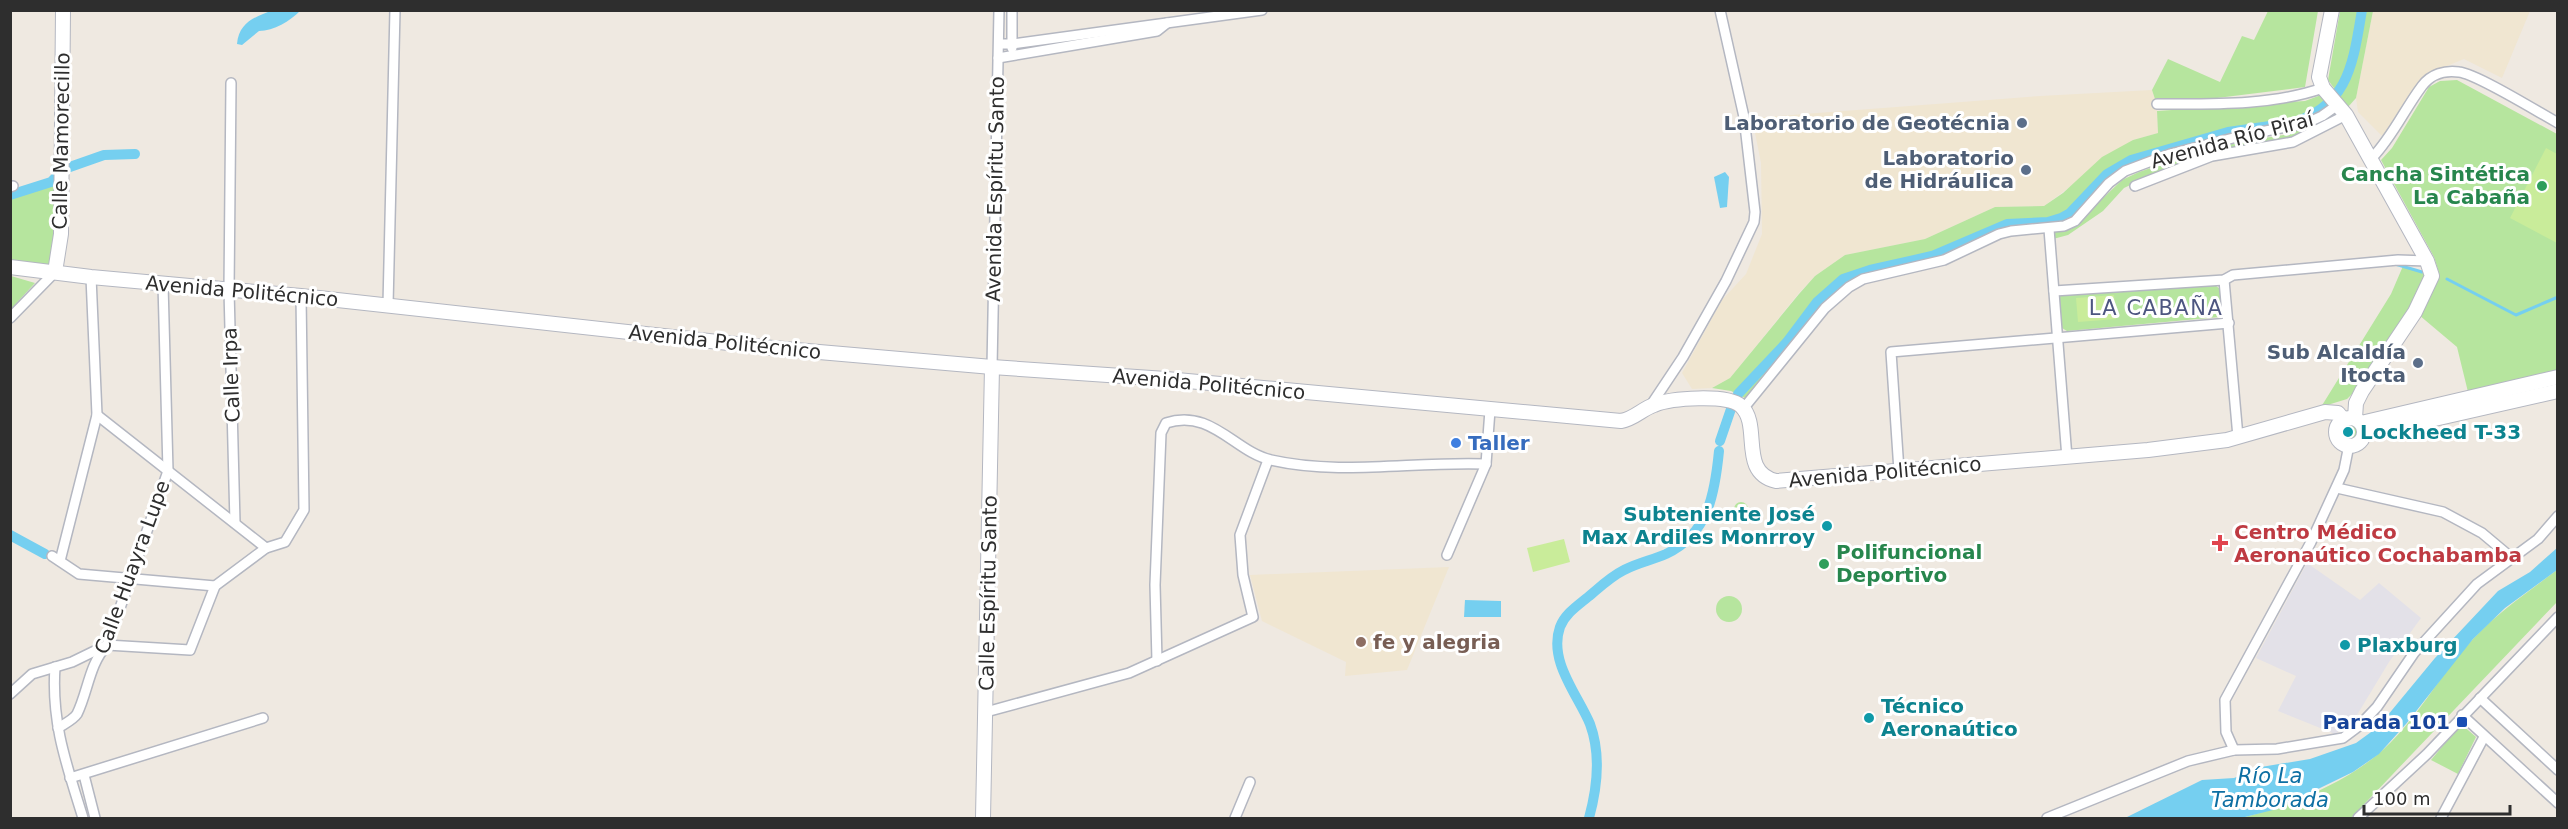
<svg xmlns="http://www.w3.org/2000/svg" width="2568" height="829" font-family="'DejaVu Sans',sans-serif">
	<rect width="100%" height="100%" fill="#efe9e1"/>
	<path fill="#e3e1e8" d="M2307,563L2360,600L2379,583L2421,618L2389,662L2354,720L2335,734L2278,711L2296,676L2256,658Z"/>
	<g fill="#f0e6d1">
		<path d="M2373,11H2530L2502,78L2464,59L2425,75L2398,118L2382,136L2358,112L2356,98Z"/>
		<path d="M2152,90L2157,104L2158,133L2133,140L2044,206L1995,207L1925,239L1845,255L1815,276L1799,293L1730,378L1712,388L1692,389L1682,373L1722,300L1746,274L1762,234L1761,163L1752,118L2040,96Z"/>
		<path d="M1449,567L1407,670L1345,676L1346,662L1262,621L1250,575Z"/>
	</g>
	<g fill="#b6e59e">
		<path d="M2268,11H2318L2305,87L2217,98L2155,99L2152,90L2168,59L2220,82L2242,36L2254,40Z"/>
		<path d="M2340,11H2373L2356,98L2348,107L2328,80Z"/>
		<path d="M2457,80L2557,134V371L2468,392L2457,347L2419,315L2439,273L2434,257L2381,160L2392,148L2429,87L2440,81Z"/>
		<path d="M2321,95L2333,104L2320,114L2305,120L2124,167L2072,218L2063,223L2014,227L1943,257L1862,276L1823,305L1745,398L1731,391L1712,388L1730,378L1799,294L1815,276L1845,255L1925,239L1995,207L2044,206L2063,193L2102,157L2133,140L2158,133L2157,111L2305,101Z"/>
		<path d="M2335,112L2338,117L2293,139L2208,153L2166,168L2124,188L2103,211L2068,235L2053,239V232L2077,223L2122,180L2139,172L2171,161L2239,142L2289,134Z"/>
		<path d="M57,183L52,265L11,261V198Z"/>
		<path d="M2403,266L2426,273L2422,291L2353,393L2347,399L2321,407L2391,294Z"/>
		<path d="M11,276L35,283L11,309H10Z"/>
		<path d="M2215,285L2221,290L2223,314L2220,317L2067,331L2062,328L2059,297L2063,294Z"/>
		<circle cx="2350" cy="431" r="8"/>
		<circle cx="1741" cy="509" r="7"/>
		<path d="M2557,570V602L2351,818H2241C2288,806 2339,786 2377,755C2415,724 2439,675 2473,639C2498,612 2528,592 2557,570Z"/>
		<circle cx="1729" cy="609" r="13"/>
		<path d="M2461,724L2476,737L2458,774L2431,760Z"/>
	</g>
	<g fill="#c9ec9a">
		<path d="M2546,148L2557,154V243L2510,218Z"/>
		<path d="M2114,295L2116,319L2078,322L2076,298Z"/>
		<path d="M1564,539L1570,562L1533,572L1527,548Z"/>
	</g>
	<g fill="#75cff0">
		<path d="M273,10L300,11C290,21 274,31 259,31L242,45L237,44C239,22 255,17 273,10Z"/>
		<path d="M1725,172L1729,177L1727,207L1720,208L1714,177Z"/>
		<path d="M2557,548V570L2505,608L2473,639L2406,724L2379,754L2353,772L2277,809L2241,818H2125L2202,780L2234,778L2261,767L2310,759L2356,743L2378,727L2435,658L2498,591L2530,572Z"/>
		<path d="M1465,600L1501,601V617H1464Z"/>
	</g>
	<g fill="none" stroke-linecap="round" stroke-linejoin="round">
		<g stroke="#75cff0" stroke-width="3">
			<path d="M2395,264L2422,272"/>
			<path d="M2447,279L2516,315L2558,297"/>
		</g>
		<g stroke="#75cff0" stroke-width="10">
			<path d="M2288,124C2349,108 2353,63 2362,10"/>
			<path d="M67,168L104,155L135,154"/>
			<path d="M10,195L51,182L55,178"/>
			<path d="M1738,394L1787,342L1817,302L1843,279L1870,270L1932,256L2007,224L2048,222L2061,218L2070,213L2107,174L2131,160L2228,132L2270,126"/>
			<path d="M1720,441L1732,406"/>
			<path d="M10,535L45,554"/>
			<path d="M1589,818C1597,789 1601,754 1590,724C1578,695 1548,661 1560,627C1565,614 1577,606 1588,597C1599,588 1610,577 1624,570C1637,563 1652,560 1666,554C1709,534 1715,492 1719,451"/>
		</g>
		<g stroke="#b4b7c1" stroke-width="12">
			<g id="street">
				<path d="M1012,10V48"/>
				<path d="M999,44H1012L1262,10"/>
				<path d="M998,58L1157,31L1167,23"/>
				<path d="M231,83L229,290L235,523"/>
				<path d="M2157,104C2211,104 2271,106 2323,88"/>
				<path d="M2372,158C2393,136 2404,110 2422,86C2431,74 2445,70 2459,72C2477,74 2538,112 2558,123"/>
				<path d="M2135,186L2212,156L2293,142L2346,115"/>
				<path d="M10,187L13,186"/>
				<path d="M2049,229L2067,458"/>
				<path d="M2224,280L2238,437"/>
				<path d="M2054,291L2224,280L2233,275L2398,260L2427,261"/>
				<path d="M388,305L395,10"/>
				<path d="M10,318L55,272"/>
				<path d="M992,367L999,10"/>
				<path d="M1651,405L1683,357L1726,281L1754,222L1755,212L1744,117L1720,10"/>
				<path d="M1743,409L1825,308L1849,287L1863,279L1944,260L1999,234L2011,231L2064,226L2075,221L2109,183L2125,171L2170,154L2245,135L2307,123L2322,116L2339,104"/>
				<path d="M97,415L266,548"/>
				<path d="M1899,471L1891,352L2229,323"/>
				<path d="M2337,488L2443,512L2482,533L2513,559"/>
				<path d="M1447,555L1486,464L1490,410"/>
				<path d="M52,556L79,574L215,586"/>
				<path d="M60,561L97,415L91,277"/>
				<path d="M1157,661L1155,585L1161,433L1166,423C1211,408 1235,452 1271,460C1342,476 1414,461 1486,464"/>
				<path d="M55,667C51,723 67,766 83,818"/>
				<path d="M10,694L32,674L72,662L107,645L190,650L215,586L266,548L285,542L304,510L301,296"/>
				<path d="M2480,698L2558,770"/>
				<path d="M986,712L1129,673L1253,617L1243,575L1240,535L1268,460"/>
				<path d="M2462,715L2558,803"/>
				<path d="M58,728C64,724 73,720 77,714C88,692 89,664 107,645L168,471L163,284"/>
				<path d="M2234,750L2226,732L2225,700L2311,542L2344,470L2349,445"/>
				<path d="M84,775L95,818"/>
				<path d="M70,778L263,718"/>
				<path d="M1235,818L1250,782"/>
				<path d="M2047,818L2188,761L2234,750L2277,749L2343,738L2359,726L2377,707L2414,653L2477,584L2538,539L2558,516"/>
				<path d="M2358,818L2427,754L2558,617"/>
				<path d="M2441,818L2484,737"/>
			</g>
		</g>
		<g stroke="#b4b7c1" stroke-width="16">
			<g id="secondary">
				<path d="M2332,10L2319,77L2323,88L2346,115L2427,261L2432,276L2415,312L2362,391L2356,403L2355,418"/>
				<path d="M10,267L91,277L301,296L773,348L992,367L1166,379L1621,421C1634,419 1642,409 1654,405C1671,398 1727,394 1741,406C1762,425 1738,472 1776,481L2148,450L2227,440L2325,412L2338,413L2343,419"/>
				<path d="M55,272L61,234L63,10"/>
				<circle cx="2350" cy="432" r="14"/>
				<path d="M2361,423L2558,377"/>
				<path d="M2364,435L2558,391"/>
				<path d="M983,818L992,367"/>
			</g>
		</g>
		<use href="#street" stroke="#fff" stroke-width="9"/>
		<use href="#secondary" stroke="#fff" stroke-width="14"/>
	</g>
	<g fill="#5c6f8a" stroke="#fff" stroke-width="2">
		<circle cx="2022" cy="123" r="6"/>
		<circle cx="2026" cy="170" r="6"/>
		<circle cx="2418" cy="363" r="6"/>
	</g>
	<g fill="#2e9e5b" stroke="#fff" stroke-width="2">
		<circle cx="2542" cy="186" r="6"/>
		<circle cx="1824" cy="564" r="6"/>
	</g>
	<g fill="#0f9aa8" stroke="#fff" stroke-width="2">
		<circle cx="2348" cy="432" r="6"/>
		<circle cx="1827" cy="526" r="6"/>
		<circle cx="2345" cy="645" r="6"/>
		<circle cx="1869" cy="718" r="6"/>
	</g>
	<circle fill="#3f7fe0" stroke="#fff" stroke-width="2" cx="1456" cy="443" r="6"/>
	<path fill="#e0444e" stroke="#fff" stroke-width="2" d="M2217 534h6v6h6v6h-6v6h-6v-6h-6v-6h6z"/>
	<circle fill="#8d6e63" stroke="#fff" stroke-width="2" cx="1361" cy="642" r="6"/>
	<rect fill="#1a4fb4" stroke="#fff" stroke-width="2" x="2456" y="716" width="12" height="12" rx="3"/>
	<g text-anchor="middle" stroke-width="6" stroke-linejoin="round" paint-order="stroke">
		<g font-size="20" font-weight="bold" fill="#4e5e75" stroke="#fff" text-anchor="end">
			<text x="2010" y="130">Laboratorio de Geotécnia</text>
			<text x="2014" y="165">Laboratorio<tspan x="2014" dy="23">de Hidráulica</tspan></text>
			<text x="2406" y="359">Sub Alcaldía<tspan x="2406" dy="23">Itocta</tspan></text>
		</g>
		<g font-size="20" fill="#2e2e2e" stroke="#fff">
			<text transform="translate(2232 140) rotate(-15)" y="7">Avenida Río Piraí</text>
			<text transform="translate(61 141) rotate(-89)" y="7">Calle Mamorecillo</text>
			<text transform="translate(995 189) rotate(-89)" y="7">Avenida Espíritu Santo</text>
			<text transform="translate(242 291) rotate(5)" y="7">Avenida Politécnico</text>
			<text transform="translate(725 342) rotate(6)" y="7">Avenida Politécnico</text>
			<text transform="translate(231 375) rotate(-92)" y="7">Calle Irpa</text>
			<text transform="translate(1209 384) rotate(5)" y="7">Avenida Politécnico</text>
			<text transform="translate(1885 472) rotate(-5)" y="7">Avenida Politécnico</text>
			<text transform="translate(132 567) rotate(-70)" y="7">Calle Huayra Lupe</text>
			<text transform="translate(988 593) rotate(-89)" y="7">Calle Espíritu Santo</text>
		</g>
		<g font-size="20" font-weight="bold" fill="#27864d" stroke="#fff" text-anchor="end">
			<text x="2530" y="181">Cancha Sintética<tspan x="2530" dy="23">La Cabaña</tspan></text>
			<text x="1836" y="559" text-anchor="start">Polifuncional<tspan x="1836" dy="23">Deportivo</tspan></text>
		</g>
		<g font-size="20" font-weight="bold" fill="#0d838f" stroke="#fff" text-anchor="start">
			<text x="2360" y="439">Lockheed T-33</text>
			<text x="1815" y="521" text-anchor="end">Subteniente José<tspan x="1815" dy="23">Max Ardiles Monrroy</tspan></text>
			<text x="2357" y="652">Plaxburg</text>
			<text x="1881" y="713">Técnico<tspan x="1881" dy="23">Aeronaútico</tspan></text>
		</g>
		<g font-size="20" font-weight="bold" fill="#366cbe" stroke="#fff" text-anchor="start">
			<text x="1468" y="450">Taller</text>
		</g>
		<g font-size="20" font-weight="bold" fill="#be3a42" stroke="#fff" text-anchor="start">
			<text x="2234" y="539">Centro Médico<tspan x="2234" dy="23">Aeronaútico Cochabamba</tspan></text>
		</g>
		<g font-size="20" font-weight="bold" fill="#785e54" stroke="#fff" text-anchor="start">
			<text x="1373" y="649">fe y alegria</text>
		</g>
		<g font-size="20" font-weight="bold" fill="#164399" stroke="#fff" text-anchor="end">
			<text x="2450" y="729">Parada 101</text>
		</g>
		<g font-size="21" letter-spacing="1.5" fill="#4d5680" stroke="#fff">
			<text x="2156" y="315">LA CABAÑA</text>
		</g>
		<g font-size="21" font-style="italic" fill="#0d6fa3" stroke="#fff">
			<text x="2270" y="783">Río La<tspan x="2270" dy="24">Tamborada</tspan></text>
		</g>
	</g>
	<rect width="2568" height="829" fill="none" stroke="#2e2e2e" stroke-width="24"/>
	<path d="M2364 805v9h146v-9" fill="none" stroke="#2e2e2e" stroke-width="3"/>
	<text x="2373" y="805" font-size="18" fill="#2e2e2e" stroke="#ffffff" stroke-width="4.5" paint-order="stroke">100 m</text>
</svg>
